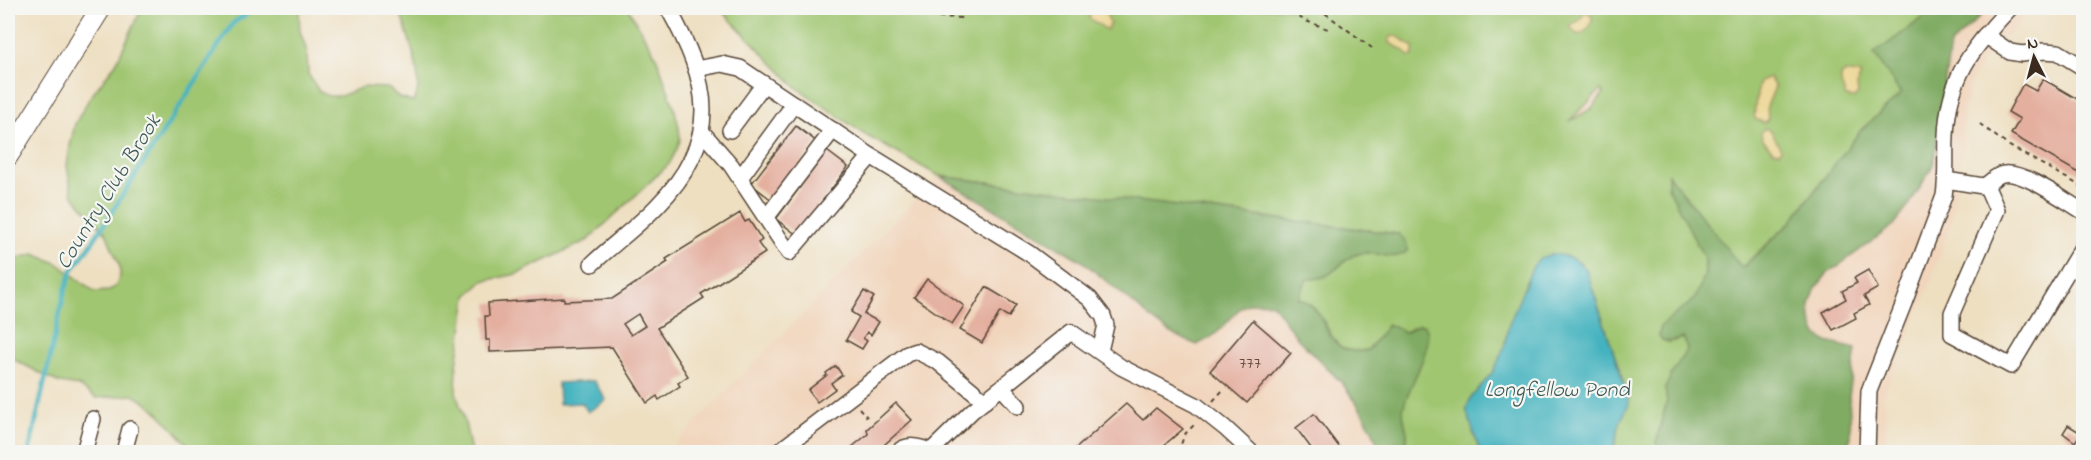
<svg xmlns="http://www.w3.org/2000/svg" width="2091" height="460" font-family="'Indie Flower',sans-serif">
	<rect width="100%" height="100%" fill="#f6f6f2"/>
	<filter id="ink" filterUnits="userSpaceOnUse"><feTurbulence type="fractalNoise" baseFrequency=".0167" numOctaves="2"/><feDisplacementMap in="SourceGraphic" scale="12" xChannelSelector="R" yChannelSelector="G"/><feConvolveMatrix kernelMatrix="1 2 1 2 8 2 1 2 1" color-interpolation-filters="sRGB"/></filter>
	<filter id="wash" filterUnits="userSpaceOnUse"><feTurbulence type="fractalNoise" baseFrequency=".008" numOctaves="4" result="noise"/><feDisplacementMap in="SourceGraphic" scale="24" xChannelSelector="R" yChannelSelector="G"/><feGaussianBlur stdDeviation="1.35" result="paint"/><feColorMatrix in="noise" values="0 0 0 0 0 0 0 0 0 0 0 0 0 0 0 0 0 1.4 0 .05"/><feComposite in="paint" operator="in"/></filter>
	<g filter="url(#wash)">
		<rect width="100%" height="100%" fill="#eedfc1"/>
		<path fill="#f1d5bc" d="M1936,8H2034L1987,55L1975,74L1969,90L1963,114L1962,153L1952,221L1927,292L1884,394L1887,436L1884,452H668L726,391L939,176L1445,240L1601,90L1742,268Z"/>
		<g fill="#a0c671" stroke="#6e7848" stroke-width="1.5" fill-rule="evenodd">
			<path d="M142,8H301L299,15L300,31L307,52L308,74L319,91L328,96H341L363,87L388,88L400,98L413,102C428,83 405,29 399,8H628L656,56L674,107L679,127L680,140L677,149L669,164L588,240L517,274L483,281L467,296L457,365L456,392L465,423L471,452H195L153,407L134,395L96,398L79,386L60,383L49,378L8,356V261L34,254L57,263L95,292L109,291L116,286L120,276V267L106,233L72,194L67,166L70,146L75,124L89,99L116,63Z"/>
			<path d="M719,8H1936L1875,54L1901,94L1861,130L1791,222L1741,268L1668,176L1705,260V275L1701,288L1695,299L1685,308L1669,342L1684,338L1687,349L1665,389L1667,401L1658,434L1656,452H1613L1620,422L1629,404L1627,393L1586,269C1576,258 1565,255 1551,254L1526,281L1523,294L1508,327L1503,353L1492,373L1473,432L1480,452H1405L1407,434L1403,416V406L1413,327L1404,333L1388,325L1368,350C1328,357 1335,330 1314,308C1310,304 1303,301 1298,298L1307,279L1326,276L1352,256L1362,253H1372L1399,234L939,176L867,136L796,87ZM1601,90L1604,93L1591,109L1568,122Z"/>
		</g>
		<g fill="#80ab63" stroke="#5e6a40" stroke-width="1.5">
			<path d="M1936,8H1989L1950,45L1933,166L1909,205L1894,225L1827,274L1816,288L1810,304L1811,320L1816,334L1827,342L1856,349L1849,396L1851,437L1845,452H1656L1658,434L1667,401L1665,389L1671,375L1687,349L1684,338L1669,342L1662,340L1659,335L1661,326L1695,299L1705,274V260L1668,187V174L1742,268L1791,222L1861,130L1901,94L1874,54Z"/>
			<path d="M939,176L1398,234C1405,239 1408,243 1407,251C1393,264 1378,250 1362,253C1346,255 1338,270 1326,276C1320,279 1313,279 1307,279L1298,298C1333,308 1319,359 1368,350L1388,325L1394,326L1404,333L1418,325H1424C1438,342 1408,386 1404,406C1401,416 1406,424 1407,434C1408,440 1405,446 1405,452H1380L1372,429L1358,405L1342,383L1298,339L1272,303C1234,299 1238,316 1214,335C1209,339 1202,342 1197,345L1174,335L1158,324L1082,261Z"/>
		</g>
		<g fill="#eeda9e" stroke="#94825e" stroke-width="1.5">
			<path d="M1097,8L1106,14L1110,23L1107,30L1089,18L1091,12Z"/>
			<path d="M1585,11L1592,16C1592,27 1587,32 1578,35L1569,26L1580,20Z"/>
			<path d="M1397,36L1413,47V56H1409L1405,51L1390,43V37Z"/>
			<path d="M1845,72L1861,75L1857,85L1858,94L1854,98L1846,97L1841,84V76Z"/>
			<path d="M1769,77L1775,87L1767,106L1768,119L1765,123L1755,119C1753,112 1758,89 1760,81Z"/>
			<path d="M1765,128L1771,131L1781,149L1780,152L1773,151L1762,138L1761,132Z"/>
		</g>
		<g fill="#44b3bf" stroke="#406e6e" stroke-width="1.5">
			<path d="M1551,254C1565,255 1576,258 1586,269L1627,393L1629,404L1620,422L1613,452H1480L1466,409L1471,398L1492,373L1498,362L1505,344L1508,327L1533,266L1541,258Z"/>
			<path d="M594,381L606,400L588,412L582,403L559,404L558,383Z"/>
		</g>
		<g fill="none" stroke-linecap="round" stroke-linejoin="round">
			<path stroke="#44b3bf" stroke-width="4.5" d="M29,452L64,294L72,270L90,246L233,23L256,8"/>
		</g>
		<g id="blocks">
			<g fill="#e4af9f" fill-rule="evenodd">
				<path d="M2043,79L2084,103V176L2011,134L2020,119L2008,112L2023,84L2036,91Z"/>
				<path d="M796,126L817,142L773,201L751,184Z"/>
				<path d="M827,151L848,167L797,235L776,219Z"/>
				<path d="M740,213L745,222L749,220L762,240L758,243L765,253L701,294L704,298L657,328L688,376L678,383L680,386L659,400L657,396L647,403L612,347L490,352V340H486L485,316H489L488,303L564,298V301L612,299L668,262L666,259ZM638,314L645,326L631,335L623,324Z"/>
				<path d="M1868,270L1878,288L1864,296L1869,305L1854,313L1856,318L1833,330L1823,312L1846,299L1842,291L1857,283L1854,278Z"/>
				<path d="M927,279L964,306L952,324L914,297Z"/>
				<path d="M986,287L1016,305L1009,317L1000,312L982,343L960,330Z"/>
				<path d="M864,291L874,297L864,314L879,322L871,335L867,332L863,338L867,341L862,349L846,340L859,317L851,312Z"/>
				<path d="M1253,320L1291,353L1247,403L1210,371Z"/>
				<path d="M836,366L842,375L831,383L835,389L817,402L808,390L827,375L826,373Z"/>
				<path d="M896,403L912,420L876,452H856L852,447L868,434L867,429Z"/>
				<path d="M1126,404L1143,420L1156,408L1183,429L1156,452H1072Z"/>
				<path d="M1314,414L1343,452H1314L1296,428Z"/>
				<path d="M2068,425L2081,433L2075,442L2063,433Z"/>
			</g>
		</g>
	</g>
	<g filter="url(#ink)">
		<use href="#blocks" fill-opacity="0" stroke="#564536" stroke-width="1.5"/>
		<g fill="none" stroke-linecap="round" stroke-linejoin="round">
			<g stroke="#564536" stroke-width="18">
				<g id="minor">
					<path d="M1985,35L2010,52L2022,54L2044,51L2058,52L2084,68"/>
					<path d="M696,69L722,64L740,68L871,156L789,253L731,165L702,132"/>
					<path d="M730,130L764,84"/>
					<path d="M871,156L1030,254L1090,299L1103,316L1106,325L1100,351"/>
					<path d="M740,178L794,104"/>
					<path d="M1946,180L1983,186C1990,184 1994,176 2003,174C2023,170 2065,201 2084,212"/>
					<path d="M1986,185L1997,210L1952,313V334L2011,366L2084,244"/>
					<path d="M766,218L833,130"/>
					<path d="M592,264C613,244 637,227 657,206C723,139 710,83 668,8"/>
					<path d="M1002,388L1018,406"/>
					<path d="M84,452L93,419"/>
					<path d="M124,452L130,429"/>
					<path d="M778,452L895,363L907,354L916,351L938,362L985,401"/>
					<path d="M898,452C907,443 920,447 931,451"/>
					<path d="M930,452L972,411L1071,332L1121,367L1196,405L1225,428L1251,452"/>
					<path d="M1867,452L1869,391L1904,303L1944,196C1947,176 1945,156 1946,136C1948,78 1972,48 2010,8"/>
				</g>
			</g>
			<g stroke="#564536" stroke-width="22">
				<path id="major" d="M8,156L101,8"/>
			</g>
			<g stroke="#564536" stroke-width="2" stroke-dasharray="4.5 4.5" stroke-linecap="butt">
				<path d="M904,8L936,17L963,18"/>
				<path d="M1283,8L1306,21L1328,29"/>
				<path d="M1318,8L1372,48"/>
				<path d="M1980,124L2006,144L2084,188"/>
				<path d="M1213,401L1223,390"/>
				<path d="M859,408L867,417"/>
				<path d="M1178,452L1185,434L1195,424"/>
			</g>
			<use href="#minor" stroke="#fff" stroke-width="15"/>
			<use href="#major" stroke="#fff" stroke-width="20"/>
		</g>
	</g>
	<g text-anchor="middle" stroke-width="4.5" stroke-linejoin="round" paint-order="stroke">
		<g font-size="18" fill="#654b3e">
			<text x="1250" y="368">777</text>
		</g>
		<g font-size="22" font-style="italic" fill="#3e5a56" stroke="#f6f6f2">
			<text transform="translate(107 191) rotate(-58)" y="8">Country Club Brook</text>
			<text x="1557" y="396">Longfellow Pond</text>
		</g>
	</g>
	<rect width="2091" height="460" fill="none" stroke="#f6f6f2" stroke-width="30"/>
	<g transform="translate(2034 57) rotate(354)" stroke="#f6f6f2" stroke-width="4.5" paint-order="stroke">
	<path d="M0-4.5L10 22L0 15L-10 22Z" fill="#3b2a1e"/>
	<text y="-9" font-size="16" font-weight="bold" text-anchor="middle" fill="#3b2a1e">N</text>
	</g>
</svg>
